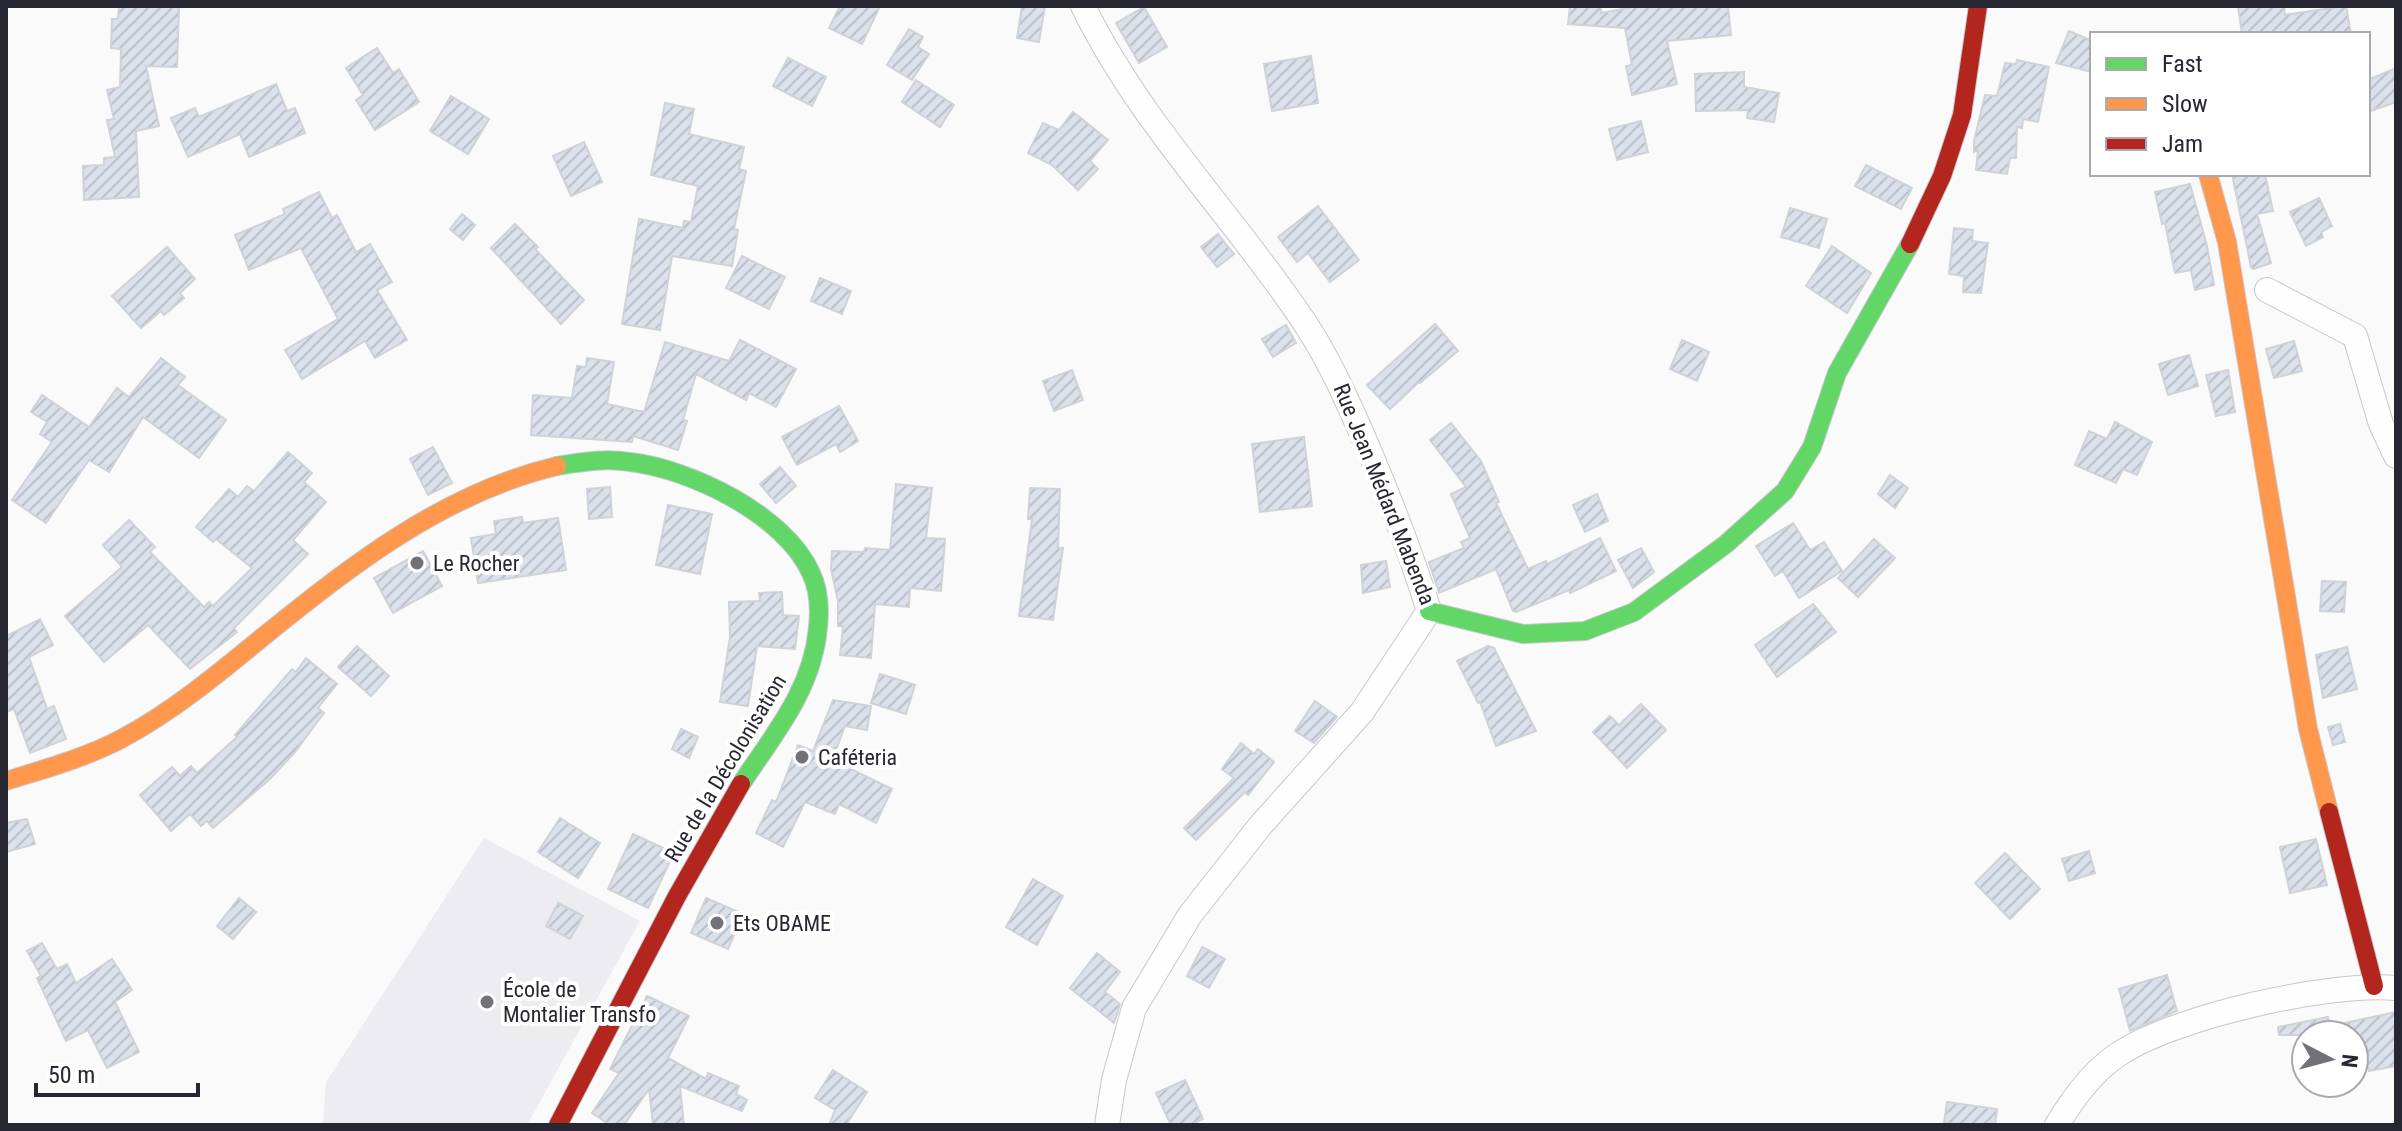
<svg xmlns="http://www.w3.org/2000/svg" width="2402" height="1131" font-family="'Roboto Condensed',sans-serif">
	<defs>
		<pattern id="building-hatch" width="6" height="6" patternUnits="userSpaceOnUse" patternTransform="scale(2)"><rect width="6" height="6" fill="#dae1eb"/><path d="M-1 1l2-2M0 6l6-6M5 7l2-2" fill="none" stroke="#bbc1ca"/></pattern>
	</defs>
	<rect width="100%" height="100%" fill="#fafafa"/>
	<path fill="#ececf1" d="M484,838L640,921L527,1125H323L326,1082Z"/>
	<g fill="url(#building-hatch)" stroke="#cfd2d7" stroke-width="2">
		<path d="M119,6L179,7L177,67L146,66L159,126L136,131L139,197L84,200L83,166L104,165V158L115,157L107,120L114,119L107,90L120,87L121,49L111,48L112,19H118Z"/>
		<path d="M840,6H880L862,44L829,28Z"/>
		<path d="M1022,6H1045L1039,42L1017,38Z"/>
		<path d="M1570,6H1601V13L1639,6H1728L1731,35L1667,41L1677,84L1632,95L1626,66L1632,65L1625,28L1568,24Z"/>
		<path d="M2238,6H2284L2285,15L2346,6L2351,34H2242Z"/>
		<path d="M1144,7L1167,47L1139,63L1116,23Z"/>
		<path d="M909,29L923,37L918,47L929,54L912,80L887,65Z"/>
		<path d="M2069,31L2092,41V72L2056,63Z"/>
		<path d="M377,48L393,73L399,69L419,102L375,130L356,100L363,95L346,68Z"/>
		<path d="M1311,56L1318,103L1272,111L1264,64Z"/>
		<path d="M788,58L826,77L812,106L773,86Z"/>
		<path d="M2017,60L2049,67L2038,122L2023,119L2022,128L2017,127L2016,158H2010L2007,174L1976,170L1978,150L1974,152V141L1985,95L1997,96L2005,63L2016,64Z"/>
		<path d="M2396,68V102L2368,112V80Z"/>
		<path d="M1744,72V87L1779,93L1774,122L1747,118L1748,110L1696,111L1695,74Z"/>
		<path d="M916,80L954,105L940,127L902,102Z"/>
		<path d="M276,84L287,111L295,108L305,133L249,157L240,134L188,157L171,118L195,108L199,117Z"/>
		<path d="M451,96L489,119L468,154L430,131Z"/>
		<path d="M665,103L694,109L689,134L744,147L739,169L746,171L734,229L738,230L732,266L672,256L660,330L622,324L639,219L683,228L684,221L691,222L698,186L651,175Z"/>
		<path d="M1073,112L1108,140L1090,161L1098,169L1078,190L1052,165L1028,153L1043,123L1059,130Z"/>
		<path d="M1641,121L1648,152L1617,160L1609,129Z"/>
		<path d="M584,142L602,182L571,196L553,156Z"/>
		<path d="M1866,165L1912,188L1901,209L1855,186Z"/>
		<path d="M2232,174H2265L2273,211L2257,214L2271,263L2253,269L2251,267Z"/>
		<path d="M2190,184L2207,246L2214,285L2195,290L2191,270L2175,273L2165,223L2162,224L2155,192Z"/>
		<path d="M319,192L332,218L337,215L356,252L370,244L392,282L377,290L407,340L375,358L365,341L302,379L285,350L338,319L301,248L249,270L235,235L285,214L283,209Z"/>
		<path d="M2319,198L2332,226L2321,232L2323,237L2306,246L2290,212Z"/>
		<path d="M1318,206L1359,260L1330,282L1308,253L1297,262L1278,237Z"/>
		<path d="M1790,208L1827,219L1819,248L1781,237Z"/>
		<path d="M462,214L475,225L463,240L450,229Z"/>
		<path d="M515,224L538,247L535,249L584,300L561,324L491,248Z"/>
		<path d="M1954,228L1973,230L1972,241L1988,243L1981,293L1963,292L1964,276L1949,274Z"/>
		<path d="M1218,234L1234,254L1217,267L1201,247Z"/>
		<path d="M1832,246L1871,273L1847,313L1806,286Z"/>
		<path d="M167,247L195,279L180,293L184,298L164,315L161,311L141,328L112,296Z"/>
		<path d="M742,256L785,277L769,309L726,288Z"/>
		<path d="M820,278L851,291L842,314L811,301Z"/>
		<path d="M1435,324L1458,351L1420,383L1419,382L1390,409L1367,385Z"/>
		<path d="M1286,325L1296,343L1273,357L1262,339Z"/>
		<path d="M740,340L796,369L776,407L749,393L746,400L696,374L683,420L687,421L678,450L633,436L632,442L531,435L533,395L572,398L577,366L586,367L587,358L614,362L607,404L644,412L665,342L729,361Z"/>
		<path d="M1682,340L1709,352L1697,381L1670,369Z"/>
		<path d="M2294,341L2302,371L2274,378L2266,349Z"/>
		<path d="M2189,355L2198,386L2168,395L2159,364Z"/>
		<path d="M161,358L185,377L178,385L226,420L199,458L143,417L109,472L89,460L46,523L12,500L52,442L40,434L47,422L31,412L42,395L89,427L117,388L129,397Z"/>
		<path d="M1072,370L1083,400L1054,411L1043,381Z"/>
		<path d="M2228,370L2235,412L2216,416L2206,375Z"/>
		<path d="M839,406L858,441L840,452L836,444L797,465L782,437Z"/>
		<path d="M2115,422L2152,442L2137,475L2123,469L2116,483L2075,465L2089,431L2107,439Z"/>
		<path d="M1451,423L1481,461L1499,502L1496,503L1528,569L1546,561L1547,564L1600,538L1616,571L1570,593L1569,590L1516,612L1513,611L1496,569L1439,593L1429,562L1464,548L1461,542L1470,538L1451,494L1466,487L1430,440Z"/>
		<path d="M1304,437L1312,506L1260,512L1252,444Z"/>
		<path d="M433,447L452,483L428,495L410,459Z"/>
		<path d="M288,452L312,473L304,482L326,502L293,540L308,554L234,628L237,632L190,669L148,625L104,662L65,616L122,567L103,545L129,520L155,547L150,552L204,607L209,602L213,606L252,568L216,539L213,542L196,527L229,489L238,497L247,486L254,491Z"/>
		<path d="M780,467L796,486L776,503L760,484Z"/>
		<path d="M1890,475L1908,488L1895,508L1878,494Z"/>
		<path d="M896,484L932,488L926,538L945,539L941,591L910,588L909,607L875,604L871,658L840,655L843,626H838V601L831,569L832,551L864,552L865,548L890,550Z"/>
		<path d="M610,487L612,517L589,519L587,489Z"/>
		<path d="M1030,488L1060,489L1058,548H1063L1053,620L1019,616L1032,519H1028Z"/>
		<path d="M1597,494L1608,521L1585,532L1573,505Z"/>
		<path d="M668,505L712,514L700,574L656,565Z"/>
		<path d="M522,517L523,523L558,518L566,570L478,583L471,538L496,534L494,521Z"/>
		<path d="M1793,523L1810,550L1824,542L1842,571L1799,598L1783,571L1775,576L1756,546Z"/>
		<path d="M1874,539L1895,558L1858,597L1838,578Z"/>
		<path d="M1641,548L1654,572L1633,588L1618,560Z"/>
		<path d="M423,551L442,586L393,613L374,578Z"/>
		<path d="M1386,561L1390,587L1363,593L1361,565Z"/>
		<path d="M2322,581L2346,582L2344,612L2320,611Z"/>
		<path d="M782,592L783,615L799,616L795,649L757,646L748,706L720,702L730,637L729,602L760,601L759,593Z"/>
		<path d="M1813,604L1836,632L1777,677L1755,645Z"/>
		<path d="M40,619L53,645L29,657L47,709L54,706L66,739L30,753L14,709L6,712V636Z"/>
		<path d="M357,646L389,676L371,696L338,667Z"/>
		<path d="M1488,646L1494,648L1536,731L1496,746L1480,702L1478,703L1457,661Z"/>
		<path d="M2347,647L2357,689L2323,698L2316,655Z"/>
		<path d="M306,658L337,684L318,708L324,713L295,752L271,778L213,828L207,821L201,826L190,814L171,831L140,795L172,767L180,776L191,766L197,773L237,737L235,735L292,669L296,672Z"/>
		<path d="M880,674L915,685L906,714L871,703Z"/>
		<path d="M833,700L871,706L867,730L845,726L833,758L854,767L853,770L892,789L876,823L839,804L835,814L805,802L783,847L756,833L772,800L776,802L798,745L813,751Z"/>
		<path d="M1315,701L1337,717L1314,743L1295,731Z"/>
		<path d="M1641,704L1666,730L1627,768L1593,732L1610,716L1619,725Z"/>
		<path d="M2340,724L2345,742L2333,745L2328,727Z"/>
		<path d="M681,729L698,737L689,758L672,749Z"/>
		<path d="M1241,743L1254,754L1258,749L1274,762L1248,795L1245,792L1196,840L1184,828L1234,778L1222,769Z"/>
		<path d="M560,818L600,843L578,878L538,852Z"/>
		<path d="M27,819L35,844L6,852V823Z"/>
		<path d="M633,834L674,853L648,908L608,889Z"/>
		<path d="M2316,839L2327,885L2290,893L2280,847Z"/>
		<path d="M2089,851L2095,873L2069,881L2062,859Z"/>
		<path d="M2005,853L2040,889L2010,919L1975,883Z"/>
		<path d="M1033,879L1063,896L1037,945L1006,927Z"/>
		<path d="M239,898L256,912L233,939L217,926Z"/>
		<path d="M706,898L743,914L728,949L691,933Z"/>
		<path d="M558,903L583,916L570,939L546,926Z"/>
		<path d="M42,943L57,969L67,964L76,983L112,959L132,990L115,1002L139,1052L107,1068L88,1030L66,1041L37,978L41,976L27,951Z"/>
		<path d="M1202,947L1225,959L1209,988L1187,976Z"/>
		<path d="M1097,953L1120,972L1105,992L1120,1004L1114,1023L1070,988Z"/>
		<path d="M2167,975L2177,1011L2130,1031L2119,989Z"/>
		<path d="M647,996L689,1016L668,1058L706,1079L708,1073L739,1086L736,1094L747,1100L742,1111L680,1086L684,1125H653L649,1089L624,1125H610L592,1113L619,1073L610,1069Z"/>
		<path d="M2396,1012V1066L2369,1071L2362,1035H2279L2278,1027L2328,1017L2330,1026Z"/>
		<path d="M833,1070L867,1092L846,1125H829L835,1110L815,1098Z"/>
		<path d="M1185,1080L1203,1119L1190,1125H1171L1156,1093Z"/>
		<path d="M1947,1102L1997,1109L1995,1125L1944,1123Z"/>
	</g>
	<g fill="none" stroke-linecap="round" stroke-linejoin="round">
		<g stroke="#c7c7cd" stroke-width="26">
			<g id="street">
				<path d="M1083,6C1140,123 1233,215 1305,323C1330,361 1347,400 1365,441C1389,497 1411,553 1429,611L1362,712L1260,826L1190,915L1134,1008L1114,1080L1107,1125"/>
				<path d="M2267,290L2355,336L2381,424L2396,456"/>
				<path d="M2057,1125C2073,1098 2094,1069 2122,1052C2179,1016 2329,982 2396,988"/>
			</g>
		</g>
		<g stroke="#c7c7cd" stroke-width="20">
			<g id="fast">
				<path d="M557,466C581,462 605,458 630,462C691,469 785,515 811,573C819,590 820,609 818,627C813,689 774,734 741,784"/>
				<path d="M1429,611L1523,634L1585,631L1634,612L1726,544L1785,491L1812,447L1837,373L1910,244"/>
			</g>
		</g>
		<g stroke="#c7c7cd" stroke-width="20">
			<g id="slow">
				<path d="M2208,174L2227,242L2308,729L2329,812"/>
				<path d="M6,781C44,769 85,758 121,739C172,712 219,673 264,636C353,564 444,493 557,466"/>
			</g>
		</g>
		<g stroke="#c7c7cd" stroke-width="20">
			<g id="jam">
				<path d="M1910,244L1942,176L1962,115L1978,6"/>
				<path d="M2329,812L2374,986"/>
				<path d="M558,1125L677,896L741,784"/>
			</g>
		</g>
		<use href="#street" stroke="#fefefe" stroke-width="24"/>
		<use href="#fast" stroke="#63d668" stroke-width="18"/>
		<use href="#slow" stroke="#ff974d" stroke-width="18"/>
		<use href="#jam" stroke="#b3261e" stroke-width="18"/>
	</g>
	<g fill="#717179" stroke="#fff" stroke-width="3">
		<circle cx="417" cy="563" r="8"/>
		<circle cx="802" cy="757" r="8"/>
		<circle cx="717" cy="923" r="8"/>
		<circle cx="487" cy="1002" r="8"/>
	</g>
	<g text-anchor="middle" stroke-width="8" stroke-linejoin="round" paint-order="stroke">
		<g font-size="22" fill="#272734" stroke="#fff">
			<text transform="translate(1385 494) rotate(68)" y="8">Rue Jean Médard Mabenda</text>
			<text transform="translate(725 768) rotate(-59)" y="8">Rue de la Décolonisation</text>
		</g>
		<g font-size="22" fill="#272734" stroke="#fff" text-anchor="start">
			<text x="433" y="571">Le Rocher</text>
			<text x="818" y="765">Caféteria</text>
			<text x="733" y="931">Ets OBAME</text>
			<text x="503" y="997">École de<tspan x="503" dy="25">Montalier Transfo</tspan></text>
		</g>
	</g>
	<rect width="2402" height="1131" fill="none" stroke="#272734" stroke-width="16"/>
	<rect x="2090" y="32" width="280" height="144" fill="#ffffff" stroke="#a9a9ae" stroke-width="2"/>
	<rect x="2106" y="58" width="40" height="12" fill="#63d668" stroke="#a9a9ae" stroke-width="2"/>
	<text x="2162" y="72" font-size="24" fill="#272734">Fast</text>
	<rect x="2106" y="98" width="40" height="12" fill="#ff974d" stroke="#a9a9ae" stroke-width="2"/>
	<text x="2162" y="112" font-size="24" fill="#272734">Slow</text>
	<rect x="2106" y="138" width="40" height="12" fill="#b3261e" stroke="#a9a9ae" stroke-width="2"/>
	<text x="2162" y="152" font-size="24" fill="#272734">Jam</text>
	<g transform="translate(2330 1059) rotate(96)"><circle r="38" fill="#ffffff" stroke="#a9a9ae" stroke-width="2"/>
	<path d="M0-6L14 30L0 20L-14 30Z" fill="#717179"/>
	<text y="-12" font-size="22" font-weight="bold" text-anchor="middle" fill="#272734">N</text>
	</g>
	<path d="M36 1083v12h162v-12" fill="none" stroke="#272734" stroke-width="4"/>
	<text x="48" y="1083" font-size="24" fill="#272734" stroke="#ffffff" stroke-width="6" paint-order="stroke">50 m</text>
</svg>
